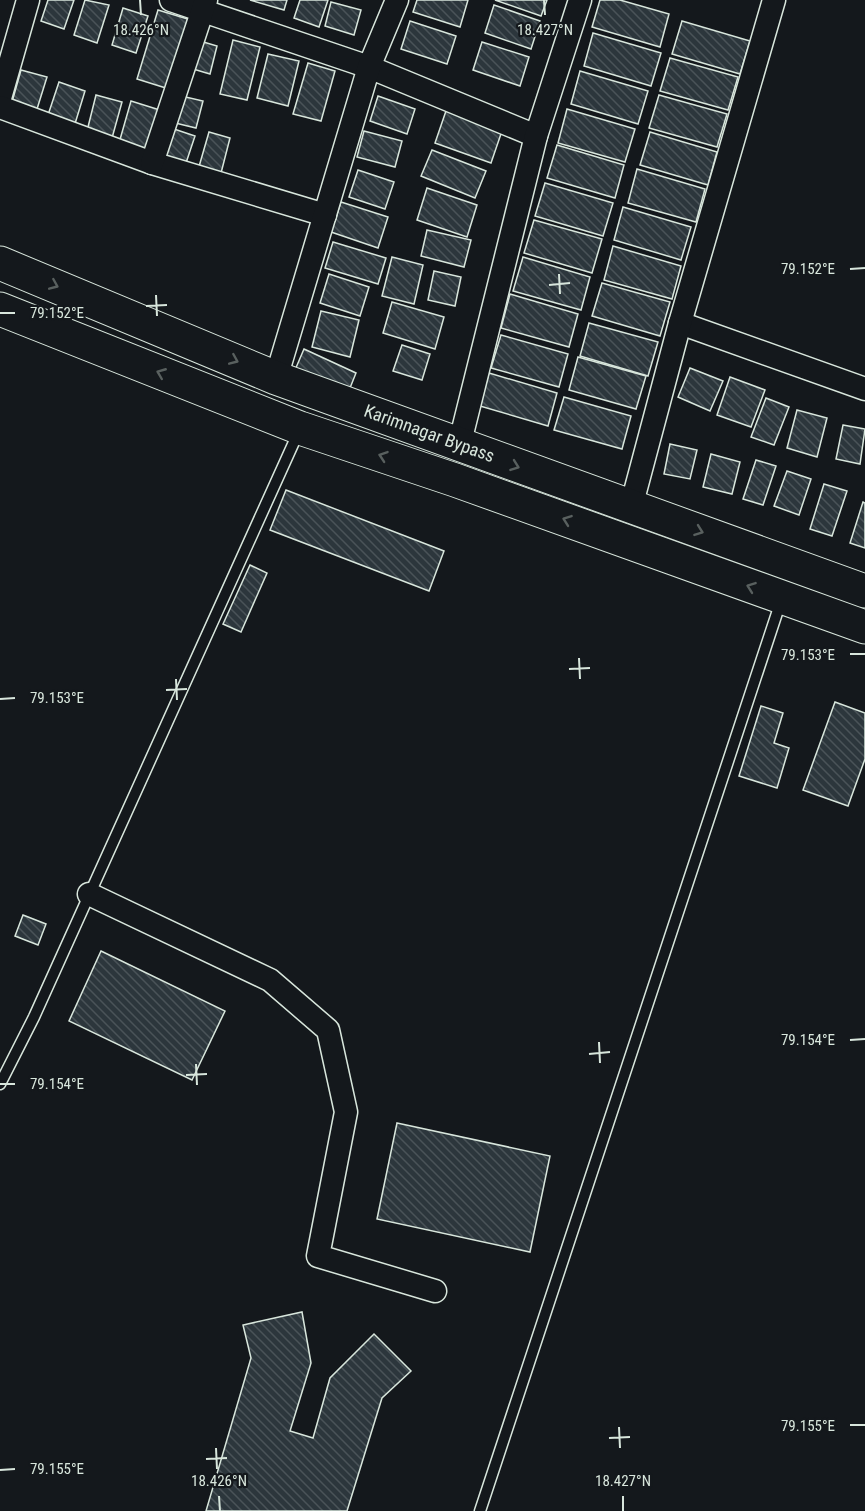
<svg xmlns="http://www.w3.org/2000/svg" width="865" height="1511" font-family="'Roboto Condensed',sans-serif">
	<defs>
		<pattern id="building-back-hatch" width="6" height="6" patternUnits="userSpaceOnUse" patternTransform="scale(1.5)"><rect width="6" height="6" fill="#2c363c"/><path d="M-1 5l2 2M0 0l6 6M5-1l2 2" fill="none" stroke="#4a5358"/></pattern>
	</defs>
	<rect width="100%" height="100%" fill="#14181c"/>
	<g fill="url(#building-back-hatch)" stroke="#d8e6dc" stroke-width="1.5">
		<path d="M48,0H74L64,29L41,21Z"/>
		<path d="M85,0L109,5L97,43L74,35Z"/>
		<path d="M250,0H287L284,10Z"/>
		<path d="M300,0H328L319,27L294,18Z"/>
		<path d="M417,0H468L460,27L413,12Z"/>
		<path d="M495,0H547L541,16Z"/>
		<path d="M600,0H620L669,14L660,47L592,27Z"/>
		<path d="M331,2L361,10L354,35L325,26Z"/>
		<path d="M494,5L540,21L531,49L485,33Z"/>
		<path d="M123,8L148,16L136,53L112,45Z"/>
		<path d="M158,10L191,20L169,89L137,79Z"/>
		<path d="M410,21L456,36L447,64L401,49Z"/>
		<path d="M682,21L750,41L740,74L672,54Z"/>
		<path d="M593,33L661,53L651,86L584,66Z"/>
		<path d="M233,40L260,47L247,100L220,94Z"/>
		<path d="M200,41L217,46L210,74L193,69Z"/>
		<path d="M482,42L529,57L520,86L473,70Z"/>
		<path d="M268,54L299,61L288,106L257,98Z"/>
		<path d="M670,58L738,77L728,110L660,91Z"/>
		<path d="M308,63L335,71L321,121L293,114Z"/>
		<path d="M21,70L47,77L37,109L12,102Z"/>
		<path d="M580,71L648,91L638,124L571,104Z"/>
		<path d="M59,82L85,91L74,127L47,118Z"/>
		<path d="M96,95L122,102L112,138L87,131Z"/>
		<path d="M177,95L203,101L196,128L171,122Z"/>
		<path d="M659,95L727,114L717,147L649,128Z"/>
		<path d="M378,96L415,109L407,134L370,121Z"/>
		<path d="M131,101L163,111L150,153L119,143Z"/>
		<path d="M447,108L503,128L491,163L435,143Z"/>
		<path d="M567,109L635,129L625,162L558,143Z"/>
		<path d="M168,127L195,136L184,169L157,159Z"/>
		<path d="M364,131L402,141L395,167L357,157Z"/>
		<path d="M209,132L230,138L220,177L198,170Z"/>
		<path d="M650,132L717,152L708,185L640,165Z"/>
		<path d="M557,145L624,165L615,198L547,178Z"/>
		<path d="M432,150L486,171L475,198L421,176Z"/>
		<path d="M637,169L705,189L696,222L628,203Z"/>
		<path d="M358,170L394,182L385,209L349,197Z"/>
		<path d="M545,183L613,203L603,236L535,216Z"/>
		<path d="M427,188L477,205L467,237L417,220Z"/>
		<path d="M341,202L388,217L378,248L331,232Z"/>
		<path d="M623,207L691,227L681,260L614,240Z"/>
		<path d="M534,220L602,239L592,273L524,253Z"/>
		<path d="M427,230L471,240L464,267L421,256Z"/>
		<path d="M333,242L386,258L378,284L325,268Z"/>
		<path d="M613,246L681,266L672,299L604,280Z"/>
		<path d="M392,257L423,265L414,304L382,296Z"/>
		<path d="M523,257L590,277L581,310L513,291Z"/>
		<path d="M434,271L461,277L455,306L428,300Z"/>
		<path d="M329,274L369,287L360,316L320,303Z"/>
		<path d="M602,283L670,302L660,336L592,316Z"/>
		<path d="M510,294L578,314L569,347L501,328Z"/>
		<path d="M392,302L444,317L435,349L383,333Z"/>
		<path d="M321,311L359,320L350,357L312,347Z"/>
		<path d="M589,323L658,342L648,376L580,356Z"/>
		<path d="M501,335L568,354L559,387L491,368Z"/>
		<path d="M402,345L430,354L422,380L393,371Z"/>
		<path d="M304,349L356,373L348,393L295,370Z"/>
		<path d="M578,357L646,376L636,409L569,390Z"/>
		<path d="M690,368L723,381L710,411L678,397Z"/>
		<path d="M489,373L557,393L548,426L480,406Z"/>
		<path d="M730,377L765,390L751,427L717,415Z"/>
		<path d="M564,397L631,416L622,449L554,430Z"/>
		<path d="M766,398L789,407L774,445L751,437Z"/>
		<path d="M797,410L827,418L817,457L787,448Z"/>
		<path d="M843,425L865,429L860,464L836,459Z"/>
		<path d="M670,444L697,450L690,479L664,474Z"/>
		<path d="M711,454L740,462L732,494L703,487Z"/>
		<path d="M756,460L776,466L763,505L743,499Z"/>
		<path d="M787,471L811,479L799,515L774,506Z"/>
		<path d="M824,484L847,491L832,536L810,529Z"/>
		<path d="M286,490L444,551L429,591L270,530Z"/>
		<path d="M863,502L865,503V548L850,543Z"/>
		<path d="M250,565L267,573L241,632L223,624Z"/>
		<path d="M835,702L865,713V759L848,806L803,790Z"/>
		<path d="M761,706L783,713L774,743L789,748L777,788L739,776Z"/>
		<path d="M23,915L46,924L38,945L15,936Z"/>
		<path d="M101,951L225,1011L192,1080L69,1021Z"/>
		<path d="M397,1123L550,1156L530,1252L377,1219Z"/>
		<path d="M302,1312L311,1363L290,1431L313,1438L330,1378L374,1334L411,1371L382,1398L347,1511H206L251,1358L243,1325Z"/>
	</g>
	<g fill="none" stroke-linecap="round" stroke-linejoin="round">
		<g stroke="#d8e6dc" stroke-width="13">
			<g id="service">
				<path d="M0,1084L34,1017L299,431"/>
				<path d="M480,1511L781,601"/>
			</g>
		</g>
		<g stroke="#d8e6dc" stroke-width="25">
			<g id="minor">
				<path d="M171,0L369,67L536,136"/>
				<path d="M0,98L28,0"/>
				<path d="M0,107L152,163L325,215"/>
				<path d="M152,163L206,0"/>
				<path d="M680,323L865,389"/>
				<path d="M276,378L369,67L397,0"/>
				<path d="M459,446L536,136L580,0"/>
				<path d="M631,507L680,323L774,0"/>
				<path d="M89,894L270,980L328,1030L346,1112L318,1256L435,1291"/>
			</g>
		</g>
		<g stroke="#d8e6dc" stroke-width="35">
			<g id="trunk">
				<path id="s1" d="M0,263L276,378L865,591"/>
				<path d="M0,309L300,428L455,480L865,627"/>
			</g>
		</g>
		<use href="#service" stroke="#14181c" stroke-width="10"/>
		<use href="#minor" stroke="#14181c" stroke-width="22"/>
		<use href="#trunk" stroke="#14181c" stroke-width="33"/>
	</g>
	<defs><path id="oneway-chevron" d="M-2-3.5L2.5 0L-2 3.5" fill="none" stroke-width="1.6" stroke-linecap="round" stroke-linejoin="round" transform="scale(1.5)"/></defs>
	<g stroke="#59605f">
		<use href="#oneway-chevron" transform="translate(54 285) rotate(23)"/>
		<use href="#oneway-chevron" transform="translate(234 360) rotate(23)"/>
		<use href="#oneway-chevron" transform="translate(161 373) rotate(-158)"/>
		<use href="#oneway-chevron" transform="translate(383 456) rotate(-161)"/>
		<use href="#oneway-chevron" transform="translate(515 466) rotate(20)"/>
		<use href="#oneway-chevron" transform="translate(567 520) rotate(-160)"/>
		<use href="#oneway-chevron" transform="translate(699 531) rotate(20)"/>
		<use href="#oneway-chevron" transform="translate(751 587) rotate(-160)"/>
	</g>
	<path fill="none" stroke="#d8e6dc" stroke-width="2" d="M140,0L141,15M544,0L545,15M850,269L865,268M559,274L560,294M549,285L570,283M156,295L157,316M146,306L167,305M0,313H15M850,654H865M579,658L580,679M569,669L590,668M176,679L177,700M166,690L187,689M0,699L15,698M850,1040L865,1039M599,1042L600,1063M589,1054L610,1052M196,1064L197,1085M186,1075L207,1074M0,1084H15M850,1425H865M619,1427L620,1448M609,1438L630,1437M216,1448L217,1469M206,1459L227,1458M0,1470L15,1469M219,1496L220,1511M623,1496V1511"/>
	<g text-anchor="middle" stroke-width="4.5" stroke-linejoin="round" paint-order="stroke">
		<g font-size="18" fill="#d8e6dc" stroke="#14181c">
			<text dy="6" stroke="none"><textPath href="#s1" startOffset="462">Karimnagar Bypass</textPath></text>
		</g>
	</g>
	<g font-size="15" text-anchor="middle" fill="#d8e6dc" stroke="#14181c" stroke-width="4.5" stroke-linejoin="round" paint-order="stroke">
		<text x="141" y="35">18.426°N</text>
		<text x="545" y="35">18.427°N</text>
		<text x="808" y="274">79.152°E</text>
		<text x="57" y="318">79.152°E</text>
		<text x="808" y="660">79.153°E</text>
		<text x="57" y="703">79.153°E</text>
		<text x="808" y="1045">79.154°E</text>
		<text x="57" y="1089">79.154°E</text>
		<text x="808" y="1431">79.155°E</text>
		<text x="57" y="1474">79.155°E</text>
		<text x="219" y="1486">18.426°N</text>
		<text x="623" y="1486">18.427°N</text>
	</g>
</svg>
